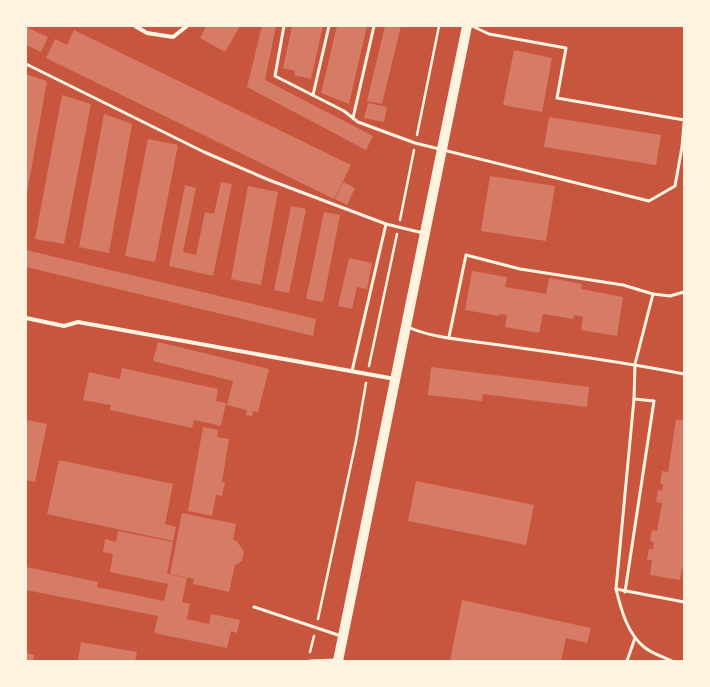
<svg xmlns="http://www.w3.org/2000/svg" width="710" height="687" font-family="Barlow,sans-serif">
	<rect width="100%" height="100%" fill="#c8553d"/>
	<g fill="#d67c66">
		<path d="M206,26H240L225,52L200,38Z"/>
		<path d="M262,26H276L265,80L373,136L366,150L247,87Z"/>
		<path d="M292,26H323L311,79L294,75L295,71L283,68Z"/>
		<path d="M337,26H367L349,104L321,93Z"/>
		<path d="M385,26H401L382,104L367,101Z"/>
		<path d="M26,27L48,37L41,52L26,45Z"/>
		<path d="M74,30L351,165L334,199L46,58L55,39L67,45Z"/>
		<path d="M514,50L552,58L542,112L503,105Z"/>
		<path d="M26,74L47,81L27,193H26Z"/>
		<path d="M62,95L91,104L64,244L35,239Z"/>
		<path d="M368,103L387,107L384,122L364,118Z"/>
		<path d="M104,114L132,124L109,253L79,247Z"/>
		<path d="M549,117L661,135L656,165L544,147Z"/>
		<path d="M148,139L178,145L155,262L125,256Z"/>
		<path d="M490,176L555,186L546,241L481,231Z"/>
		<path d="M221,182L232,184L213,276L169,266L185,185L196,188L183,252L196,255L205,212L214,214Z"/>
		<path d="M343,182L355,188L347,205L335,199Z"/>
		<path d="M248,186L278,192L261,285L231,279Z"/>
		<path d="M291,206L306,209L289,293L274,290Z"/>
		<path d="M324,212L340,215L323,302L306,299Z"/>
		<path d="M26,250L316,319L313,336L26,267Z"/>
		<path d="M349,258L372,263L367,289L357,287L352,309L338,306Z"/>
		<path d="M472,271L507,277L505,287L546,294L549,278L582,284L581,289L623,297L617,336L581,330L583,317L574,315L573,319L543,314L539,333L505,327L507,315L499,314V316L465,310Z"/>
		<path d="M158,342L269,369L258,412L253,411L252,416L246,415L247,410L227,405L233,381L153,361Z"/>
		<path d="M431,367L589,387L587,407L483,394L482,401L428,395Z"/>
		<path d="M122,368L218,389L216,401L226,403L221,426L194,420L192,428L110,410L111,405L83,400L89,372L120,379Z"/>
		<path d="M676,419L684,421V568H682L680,580L650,575L652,560H647L649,549H653L654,542L650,541L652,530L657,531L662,503L656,502L658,490L662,491L663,484H660L662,471L668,472Z"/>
		<path d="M28,420L47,424L35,482L26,480V429Z"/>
		<path d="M203,427L218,430L217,437L229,439L222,482H225L222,496L216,495L212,516L188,511Z"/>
		<path d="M59,460L173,484L165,524L176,527L173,541L47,514Z"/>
		<path d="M416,481L534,505L526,545L408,521Z"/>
		<path d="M182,513L236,524L233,540L237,541L244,552L242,561L235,565L229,592L193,584L194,579L170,574Z"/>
		<path d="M118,531L173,542L167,574L187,578L182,602L190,604L187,619L209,624L211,614L240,620L237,633L231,631L227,648L154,633L158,616L26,590V567L98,582L97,587L164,601L168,584L110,572L113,554L103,552L105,539L116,542Z"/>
		<path d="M462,600L591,628L587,643L566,638L561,661H450Z"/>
		<path d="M81,642L137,652L135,661H78Z"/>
		<path d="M26,653L34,655L33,661H26Z"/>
	</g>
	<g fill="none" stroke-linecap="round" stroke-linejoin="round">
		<g stroke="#fff3e0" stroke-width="2.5">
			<path d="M417,135L439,26"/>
			<path d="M400,220L414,150"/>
			<path d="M369,366L397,234"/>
			<path d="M318,619L356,441L366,383"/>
			<path d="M310,652L314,636"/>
		</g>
		<g stroke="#fff3e0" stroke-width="3">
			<path d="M284,26L275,76L344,111L358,122L415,143L649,201L675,186L682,147L684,123"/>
			<path d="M472,26L489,34L566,48L557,98L684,120"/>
			<path d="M26,64L204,152L269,180L386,224L423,233"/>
			<path d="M313,95L329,26"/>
			<path d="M353,118L374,26"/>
			<path d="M408,327C431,338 466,340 492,344C556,353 620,361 684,374"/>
			<path d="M449,337L466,255L520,269L623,285L653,294"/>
			<path d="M352,371L386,224"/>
			<path d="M616,589L684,602"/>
			<path d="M625,592L654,401L634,399"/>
			<path d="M254,607L341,636"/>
			<path d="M310,661L336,660"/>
			<path d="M627,661L635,638"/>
			<path d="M672,661C663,657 651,653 644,647C627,633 621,609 616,589L634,399L635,364L653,294L670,296L684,292"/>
		</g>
		<g stroke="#fff3e0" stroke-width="4">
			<path d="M135,26L147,33L173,37L187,26"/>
			<path d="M26,318L64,326L78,322L395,379"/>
		</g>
		<path stroke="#fff3e0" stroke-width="10" d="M338,661L467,26"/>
	</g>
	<rect width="710" height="687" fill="none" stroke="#fff3e0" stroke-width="54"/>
</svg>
